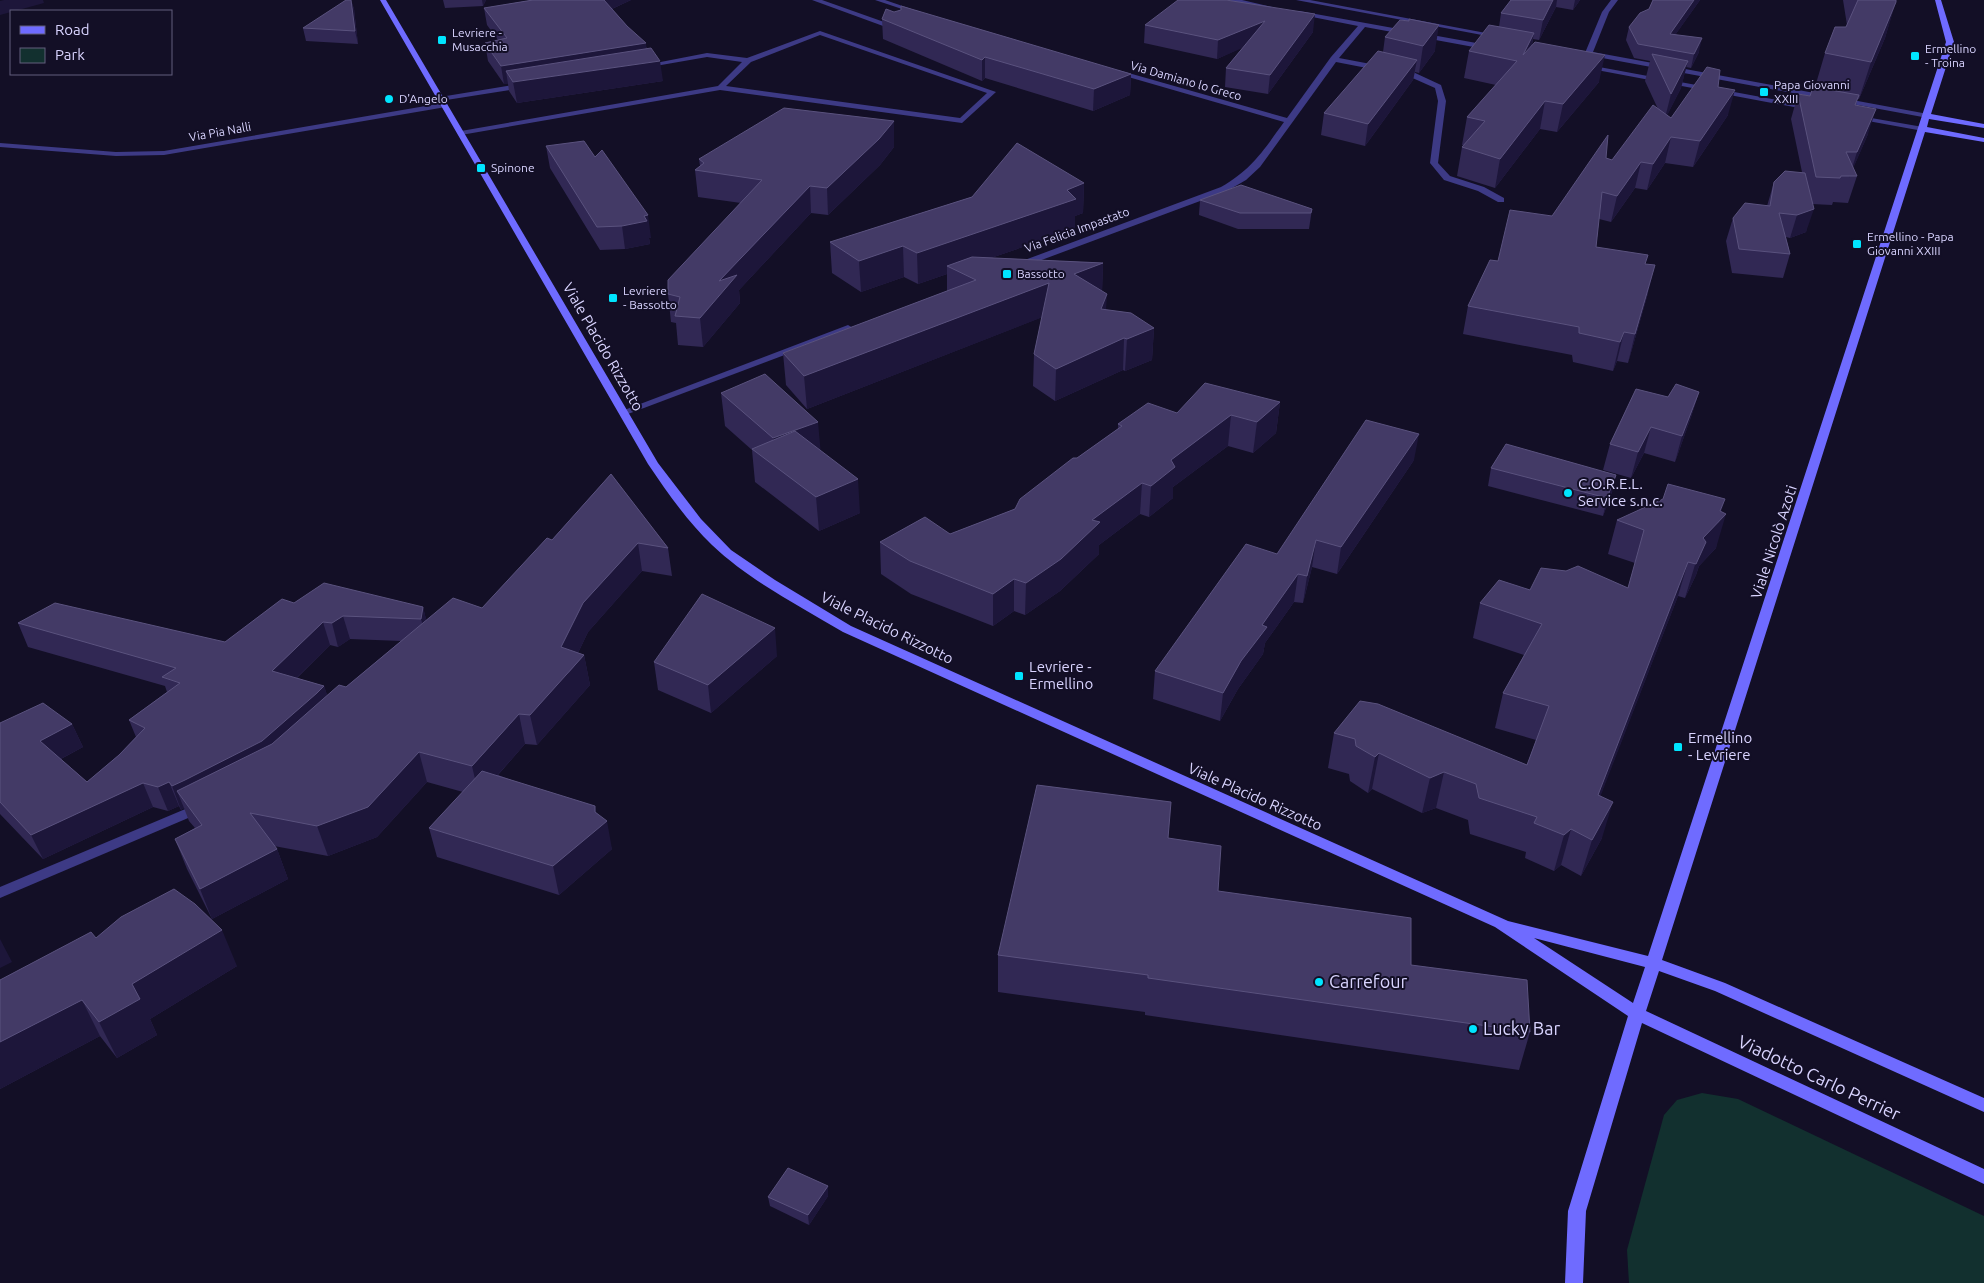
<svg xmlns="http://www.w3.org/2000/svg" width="1984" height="1283" font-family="Ubuntu,sans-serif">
	<rect width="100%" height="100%" fill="#130f26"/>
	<path fill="#12302f" d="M1702,1093L1738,1099L1984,1216V1283H1629L1627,1250L1664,1115L1677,1100Z"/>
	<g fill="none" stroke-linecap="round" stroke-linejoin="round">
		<g fill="#3d3a85" fill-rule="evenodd">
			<path d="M812,0H822L901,28L894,30Z"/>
			<path d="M875,0H885L920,12L914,13Z"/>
			<path d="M1227,0H1242L1272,7L1269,9Z"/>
			<path d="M1296,0H1310L1502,36L1498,38Z"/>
			<path d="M1611,0H1618L1609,12L1593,52L1928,114L1932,116L1928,118L1586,55L1585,53L1602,12Z"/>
			<path d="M1299,11L1493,46V50H1490L1365,27L1339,58L1413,72L1441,85L1446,101L1438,163L1450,176L1484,187L1504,198V202H1498L1478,191L1444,180L1430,163L1438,101L1435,88L1408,76L1336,62L1260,167L1246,180L1227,191L1020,268H1014V264L1221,187C1252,169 1263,151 1284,122L1111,72L1118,70L1287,118L1331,57L1358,26L1297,14V12Z"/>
			<path d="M820,31L996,92L962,123L720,90L461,135L457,133L461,131L718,86L742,62L707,57L644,68L640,66L707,53L747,58ZM820,35L987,93L960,118L726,86L751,62Z"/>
			<path d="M1583,64L1810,106L1814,108L1810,110L1586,68L1582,66Z"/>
			<path d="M526,83L530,85L529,87L440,101L436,99L440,97Z"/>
			<path d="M443,103H446V107L164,155L116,156L0,147V143L116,152L164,151Z"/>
			<path d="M1854,115L1923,127L1927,129L1923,131L1857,119H1854Z"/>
			<path d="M848,325L853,328L851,330L628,414H620L619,412Z"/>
			<path d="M202,802L207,804L209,807L207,810L0,898V887Z"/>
		</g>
		<path fill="#6f6bff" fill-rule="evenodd" d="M380,0H386L658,463L701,519L731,550L775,580L851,626L1508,921L1648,956L1946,42L1935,0H1941L1954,42L1931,114L1984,124V128L1929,119L1927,127L1984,138V142L1925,132L1662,960L1725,983L1984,1098V1112L1715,991L1659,971L1646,1011L1984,1169V1184L1642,1023L1586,1211L1583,1283H1565L1568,1211L1628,1016L1495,927L843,632C798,605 750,581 712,545C687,521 667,492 648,464ZM1534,938L1645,967L1633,1003Z"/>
	</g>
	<g fill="#312854" fill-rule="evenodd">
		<path d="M351,0L354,9L358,44L306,41L303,28Z"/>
		<path d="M443,0H486L483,6L445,8Z"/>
		<path d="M533,0H631L612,9L647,48L663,81L517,103L509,91L508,84H504L488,61L485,43L498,40L487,25L484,8Z"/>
		<path d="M1511,0H1580L1573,10L1556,7L1539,40L1533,39L1532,45L1599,82L1557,132L1540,129L1495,188L1457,176L1462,147L1464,145H1462L1467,117L1496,85L1464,78L1469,51L1499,27L1501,13Z"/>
		<path d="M1653,0H1700L1675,35L1699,52L1691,68L1686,67L1681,88L1667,115L1671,118L1718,87L1728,115L1693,167L1665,163L1647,190L1635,188L1611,222L1599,219L1596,247L1645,264L1648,293L1628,363L1617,361L1613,371L1573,362L1572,355L1463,334L1468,306L1498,261L1552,216L1606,158L1612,160L1658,109L1645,81L1650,61L1634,58L1626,40L1629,27L1649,9Z"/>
		<path d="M1843,0H1896L1885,38L1859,99H1857L1856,105L1868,134L1853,168L1857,176L1848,203L1833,202L1832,205L1812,204L1806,232L1790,238L1786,237L1790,254L1783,278L1732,273L1726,241L1733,218L1767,206L1774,182L1802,172L1791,119L1798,94L1810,96L1815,87L1825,53L1846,27L1847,25Z"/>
		<path d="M882,19L1131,74L1130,95L1093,111L985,78L982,81L883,39Z"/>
		<path d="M1400,20L1435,51L1419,73L1415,72L1413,80L1365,146L1321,135L1324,113L1383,52L1385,37Z"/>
		<path d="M1145,25L1313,32L1268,94L1225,87L1226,68L1243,47L1217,59L1144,43Z"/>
		<path d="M894,121V147L880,165L828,215L811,213L739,290L740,303L703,347L678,345L676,323L671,322L668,294L741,203L698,197L695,170L700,166L699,159Z"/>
		<path d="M546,146L595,157L651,238H649L650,244L625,249L600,250L550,168Z"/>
		<path d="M1084,183L1083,213L1075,216V229L991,258L1103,263L1102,291L1106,310L1154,328L1152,360L1125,371L1123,370L1055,401L1033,386L1034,354L1042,317L807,409L786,385L783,353L947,291V274L918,284L904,277L861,292L832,273L830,242L972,197Z"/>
		<path d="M1200,200L1312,209L1309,229H1238L1199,215Z"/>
		<path d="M1699,392L1691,417L1675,462L1644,453L1631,478L1603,470L1610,444L1668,397Z"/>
		<path d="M721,393L820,450L860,513L819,531L755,482L752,450L725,426Z"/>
		<path d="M1280,402L1276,433L1253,453L1228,446L1173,487V498L1149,517L1140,514L1099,545V554L1060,591L1025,615L1014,611L993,626L911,594L881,574L880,542L950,534L1015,509L1077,458L1118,429V424L1177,413Z"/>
		<path d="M1414,460L1337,574L1312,567L1303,603L1294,602L1265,643L1263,654L1238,689L1220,721L1153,699L1155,671L1277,554Z"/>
		<path d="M1491,468L1616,475L1612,492L1603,516L1488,486Z"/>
		<path d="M611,474L668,548L672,576L642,571L588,632L578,653L584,655L590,685L537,745L525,744L498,775L597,813L612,849L559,895L437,857L429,828L463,792L427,782L377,837L328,856L274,846L277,849L288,879L212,919L187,869L175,839L195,828L189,821L184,808L181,810L179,806L168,811L153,807L43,859L0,814V723L72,724L83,747L61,759L87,782L119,755L136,737L129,720L167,692L165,686L28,647L18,623L225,642L294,603L423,607L426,620L482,608L552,540ZM350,639L401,641L346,687L327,695L324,686L297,678L330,645L338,647Z"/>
		<path d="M1721,511L1716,548L1699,566L1696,575L1685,598L1678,596L1600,796L1602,838L1581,876L1561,865L1554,871L1525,858L1526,852L1470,834L1468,820L1436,808L1422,813L1372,789L1368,793L1350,781L1349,774L1328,768L1334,733L1527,765L1536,740L1495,728L1503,693L1524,655L1473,638L1480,603L1530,590L1628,588L1635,563L1608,554L1617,520Z"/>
		<path d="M777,656L711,713L658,690L654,662Z"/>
		<path d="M1168,838L1218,891L1411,965L1530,1032L1519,1070L1145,1015V1012L998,992V955Z"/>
		<path d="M96,938L237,966L150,1019L157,1035L117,1058L100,1036L0,1089V980Z"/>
		<path d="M828,1186V1196L809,1225L770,1206L768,1197Z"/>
	</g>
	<g fill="#1d163a">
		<path d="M4,0H43L44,3L0,15V1Z"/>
		<path d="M351,0L354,9L358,44L355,31Z"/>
		<path d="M482,0H486L483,6Z"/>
		<path d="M601,0H631L603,13Z"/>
		<path d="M1553,0H1557L1556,7L1539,40L1543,20Z"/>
		<path d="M1575,0H1580L1573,10Z"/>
		<path d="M1694,0H1700L1666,48L1670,34Z"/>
		<path d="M1896,2L1885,38L1859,99L1871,62Z"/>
		<path d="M1315,14L1313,32L1268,94L1270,75Z"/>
		<path d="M1265,21L1263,39L1217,59L1218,40Z"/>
		<path d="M1439,25L1435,51L1419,73L1423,46Z"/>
		<path d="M1534,33L1529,59L1523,55Z"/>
		<path d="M1702,38L1699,52L1691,68L1694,54Z"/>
		<path d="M646,43L648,61H660L663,81L517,103L513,82L506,71L508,84H504L501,66Z"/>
		<path d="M1605,55L1599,82L1557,132L1563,104Z"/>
		<path d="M985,57V78L982,81V60Z"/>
		<path d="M1417,60L1413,80L1365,146L1368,124Z"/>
		<path d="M1688,61L1681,88L1664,122L1671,94Z"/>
		<path d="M1131,74L1130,95L1093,111L1094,89Z"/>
		<path d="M1735,90L1728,115L1693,167L1700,141Z"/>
		<path d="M1545,101L1540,129L1495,188L1500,159Z"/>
		<path d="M1876,109L1868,134L1849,178L1857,152Z"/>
		<path d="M894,121V147L880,165L828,215L827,188Z"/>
		<path d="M1671,137L1665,163L1647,190L1653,164Z"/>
		<path d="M1641,162L1635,188L1611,222L1617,196Z"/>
		<path d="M1084,183L1083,213L1075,216V229L956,270L947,266V274L918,284L917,253Z"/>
		<path d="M810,186L811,213L739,290L740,303L703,347L700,318L719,281Z"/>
		<path d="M1814,209L1806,232L1790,238L1797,215Z"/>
		<path d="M648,215L651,238H649L650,244L625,249L622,226L644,216Z"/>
		<path d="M903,246L904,277L861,292L859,261Z"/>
		<path d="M1103,263L1102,294L1074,274Z"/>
		<path d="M1655,265L1648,293L1628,363L1635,334Z"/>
		<path d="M1049,283L1048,315L807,409L804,376Z"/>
		<path d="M1107,294L1105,325L1101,309Z"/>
		<path d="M1154,328L1152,360L1125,371L1127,339Z"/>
		<path d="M1624,332L1617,361L1613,371L1620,342Z"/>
		<path d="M1124,338L1123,370L1055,401L1056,369Z"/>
		<path d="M1699,392L1691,417L1675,462L1682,436Z"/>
		<path d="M1280,402L1276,433L1253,453L1257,422Z"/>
		<path d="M1231,415L1228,446L1173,487V498L1149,517L1151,486L1171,460Z"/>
		<path d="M818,422L821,455L776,467L773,438Z"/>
		<path d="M1651,427L1644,453L1631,478L1638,452Z"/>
		<path d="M1419,434L1414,460L1337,574L1341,547Z"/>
		<path d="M1616,475L1612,492L1603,516L1607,498Z"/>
		<path d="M858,479L860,513L819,531L816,497Z"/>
		<path d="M1142,483L1140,514L1099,545V554L1060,591L1025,615L1026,583L1092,520Z"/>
		<path d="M1725,499L1718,523L1726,514L1716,548L1699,566L1696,575L1685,598L1703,538L1720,511Z"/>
		<path d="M1316,540L1312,567L1303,603L1307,576Z"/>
		<path d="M638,543L642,571L588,632L568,674L584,655L590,685L537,745L530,715L561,647L583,603Z"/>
		<path d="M1688,562L1678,596L1587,831L1598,795Z"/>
		<path d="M1298,574L1294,602L1265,643L1263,654L1238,689L1220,721L1223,693L1262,625Z"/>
		<path d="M1014,579V611L993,626V594Z"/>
		<path d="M423,607L429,630L427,642L421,619Z"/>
		<path d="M343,616L350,639L338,647L332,623Z"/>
		<path d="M323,622L330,645L280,694L272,671Z"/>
		<path d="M775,628L777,656L711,713L708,685Z"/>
		<path d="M324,686L332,709L270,764L177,791L184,808L181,810L172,786Z"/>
		<path d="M519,714L525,744L479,796L472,766Z"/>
		<path d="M72,724L83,747L51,764L40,741Z"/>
		<path d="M419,752L427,782L377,837L328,856L317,826Z"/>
		<path d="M1379,753L1372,789L1368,793L1375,757Z"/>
		<path d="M1444,772L1436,808L1422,813L1430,778Z"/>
		<path d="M169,782L179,806L168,811L158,787Z"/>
		<path d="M143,783L153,807L43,859L31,835Z"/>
		<path d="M1613,802L1602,838L1581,876L1592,840Z"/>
		<path d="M595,806L599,827L607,821L612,849L559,895L553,866L595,812Z"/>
		<path d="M1571,829L1561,865L1554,871L1564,835Z"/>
		<path d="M277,849L288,879L212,919L200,889Z"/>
		<path d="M222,930L237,966L150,1019L157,1035L117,1058L99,1022L132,984Z"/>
		<path d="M0,939L12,962L0,968Z"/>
		<path d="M82,1000L100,1036L0,1089V1042Z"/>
		<path d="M828,1186V1196L809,1225L808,1215Z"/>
	</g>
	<g fill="#433a66" stroke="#5a527e">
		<path d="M346,0H351L355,31L303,28Z"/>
		<path d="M533,0H604L627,26L646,43L501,66L485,43L507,38L484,8Z"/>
		<path d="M1178,0H1226L1315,14L1270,75L1226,68L1265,21L1218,40L1145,25Z"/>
		<path d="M1511,0H1553L1543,20L1501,13Z"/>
		<path d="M1653,0H1694L1670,34L1702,38L1694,54L1638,44L1629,27L1640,13L1649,9Z"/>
		<path d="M1858,0H1896V2L1871,62L1825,53L1835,27H1846Z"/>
		<path d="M901,6L1131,74L1094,89L985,57L982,60L882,19L886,9L894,12L901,10Z"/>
		<path d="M1409,19L1439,25L1423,46L1385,37L1400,20L1409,21Z"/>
		<path d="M1489,25L1534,33L1523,55L1535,42L1605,55L1563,104L1545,101L1500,159L1462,147L1485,121L1467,117L1517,61L1469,51Z"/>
		<path d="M651,48L660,61L513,82L506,71Z"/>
		<path d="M1378,51L1417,60L1368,124L1324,113Z"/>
		<path d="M1652,54L1688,61L1671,94Z"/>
		<path d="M1707,67L1720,70L1718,87L1735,90L1700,141L1671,137L1653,164L1641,162L1617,196L1602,192L1596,247L1648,255L1645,264L1655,265L1635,334L1624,332L1620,342L1579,333V327L1468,306L1490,260L1498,261L1510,210L1552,216L1608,135L1606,158L1612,160L1653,105L1671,118Z"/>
		<path d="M1813,87L1859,95L1855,105L1876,109L1857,152H1846L1857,176H1841L1840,178L1816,177L1798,94L1810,96Z"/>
		<path d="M784,108L894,121L879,139L827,188L810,186L719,281L737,275L700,318L675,316L680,297L668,294V280L762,180L695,170L704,163L699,159Z"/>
		<path d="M584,141L595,157L602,150L648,215L644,216L647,221L622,226L597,227L546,146Z"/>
		<path d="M1017,143L1084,183L1067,190L1076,199L917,253L903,246L859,261L830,242L972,197Z"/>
		<path d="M1785,171L1805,173L1814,209L1797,215L1779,213L1790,254L1739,249L1733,218L1745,203L1770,206L1774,182Z"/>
		<path d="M1241,185L1312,209L1311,213H1240L1200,200Z"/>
		<path d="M972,257L1103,263L1074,274L1107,294L1101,309L1131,313L1154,328L1127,339L1124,338L1056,369L1034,354L1049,283L804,376L783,353L976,280L947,266Z"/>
		<path d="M765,374L818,422L773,438L721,393Z"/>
		<path d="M1205,383L1280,402L1257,422L1231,415L1171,460L1175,467L1151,486L1142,483L1092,520L1100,522L1061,559L1026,583L1014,579L993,594L910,561L880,542L925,517L950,534L1015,509L1020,499L1073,458H1077L1122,426L1118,424L1148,403L1177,413Z"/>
		<path d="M1676,384L1699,392L1682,436L1651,427L1638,452L1610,444L1636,389L1668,397Z"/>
		<path d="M1366,420L1419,434L1341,547L1316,540L1307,576L1298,574L1262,625L1267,627L1241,661L1223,693L1155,671L1246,544L1277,554Z"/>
		<path d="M795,431L858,479L816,497L752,449Z"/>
		<path d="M1506,444L1616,475L1607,498L1491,468Z"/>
		<path d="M611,474L668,548L638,543L583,603L561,647L584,655L530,715L519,714L472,766L419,752L368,807L317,826L250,813L277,849L200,889L175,839L202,825L177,791L272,744L339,685L346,687L453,598L482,608L547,538L552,540Z"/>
		<path d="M1668,484L1725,499L1720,511L1726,514L1703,538L1706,542L1696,564L1688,562L1598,795L1613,802L1592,840L1571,829L1564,835L1534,823L1537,817L1479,798L1476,784L1444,772L1430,778L1379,753L1375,757L1356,746L1355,739L1334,733L1360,701L1378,704L1527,765L1549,706L1503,693L1542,624L1480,603L1499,580L1530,590L1541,568L1566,571L1578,566L1628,588L1644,530L1617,520L1663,499Z"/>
		<path d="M324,583L423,607L421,619L343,616L332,623L323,622L272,671L324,686L317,693L262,741L185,780L172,786L169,782L158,787L143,783L31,835L0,802V723L43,703L72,724L40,741L87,782L119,755L145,728L129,720L180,683L162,677L176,668L18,623L55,603L225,642L282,599L294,603Z"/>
		<path d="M702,594L775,628L708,685L654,662Z"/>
		<path d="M482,771L595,806V812L607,821L553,866L429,828Z"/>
		<path d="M1037,785L1171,802L1168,838L1221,846L1218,891L1411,918V965L1527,980L1530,1032L1148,978V975L998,955Z"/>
		<path d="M174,889L195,904L222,930L132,984L140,999L99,1022L82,1000L0,1042V980L91,932L96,938L121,917Z"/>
		<path d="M788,1168L828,1186L808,1215L768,1197Z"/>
	</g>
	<g fill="#00e5ff" stroke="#130f26" stroke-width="2">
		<rect x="437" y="35" width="10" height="10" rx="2.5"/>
		<rect x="1910" y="51" width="10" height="10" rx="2.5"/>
		<rect x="1759" y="87" width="10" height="10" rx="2.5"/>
		<circle cx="389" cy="99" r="5"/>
		<rect x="476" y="163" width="10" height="10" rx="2.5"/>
		<rect x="1852" y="239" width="10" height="10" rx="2.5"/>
		<rect x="1002" y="269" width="10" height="10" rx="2.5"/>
		<rect x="608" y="293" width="10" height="10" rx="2.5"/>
		<circle cx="1568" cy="493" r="5"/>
		<rect x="1014" y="671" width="10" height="10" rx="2.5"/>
		<rect x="1673" y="742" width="10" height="10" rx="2.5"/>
		<circle cx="1319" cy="982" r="5"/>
		<circle cx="1473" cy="1029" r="5"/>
	</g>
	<g text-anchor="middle" stroke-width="4" stroke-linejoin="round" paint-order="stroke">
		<g font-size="12" fill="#d9d4ff" stroke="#130f26" text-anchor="start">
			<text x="452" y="37">Levriere -<tspan x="452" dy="14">Musacchia</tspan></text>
			<text x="1925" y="53">Ermellino<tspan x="1925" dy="14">- Troina</tspan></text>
			<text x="1774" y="89">Papa Giovanni<tspan x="1774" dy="14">XXIII</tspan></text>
			<text x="399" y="103">D'Angelo</text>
			<text x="491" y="172">Spinone</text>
			<text x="1867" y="241">Ermellino - Papa<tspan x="1867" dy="14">Giovanni XXIII</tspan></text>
			<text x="1017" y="278">Bassotto</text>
			<text x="623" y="295">Levriere<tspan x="623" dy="14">- Bassotto</tspan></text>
		</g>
		<g font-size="12" fill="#d9d4ff" stroke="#130f26">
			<text transform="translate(1186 81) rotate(16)" y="4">Via Damiano lo Greco</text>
			<text transform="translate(220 132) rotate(-10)" y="4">Via Pia Nalli</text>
			<text transform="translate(1077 230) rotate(-20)" y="4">Via Felicia Impastato</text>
		</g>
		<g font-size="15" fill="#d9d4ff" stroke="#130f26">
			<text transform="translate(603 347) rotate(60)" y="5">Viale Placido Rizzotto</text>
			<text transform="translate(1774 542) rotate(-72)" y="5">Viale Nicolò Azoti</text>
			<text transform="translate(887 628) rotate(26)" y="5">Viale Placido Rizzotto</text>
			<text transform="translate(1255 797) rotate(24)" y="5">Viale Placido Rizzotto</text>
		</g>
		<g font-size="15" fill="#d9d4ff" stroke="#130f26" text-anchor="start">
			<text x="1578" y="489">C.O.R.E.L.<tspan x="1578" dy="17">Service s.n.c.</tspan></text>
			<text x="1029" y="672">Levriere -<tspan x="1029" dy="17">Ermellino</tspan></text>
			<text x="1688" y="743">Ermellino<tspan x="1688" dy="17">- Levriere</tspan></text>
		</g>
		<g font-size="18" fill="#d9d4ff" stroke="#130f26" text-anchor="start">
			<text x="1329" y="988">Carrefour</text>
			<text x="1483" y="1035">Lucky Bar</text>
		</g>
		<g font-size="18" fill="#d9d4ff" stroke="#130f26">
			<text transform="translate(1819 1078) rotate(25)" y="6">Viadotto Carlo Perrier</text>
		</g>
	</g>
	<rect x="10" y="10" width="162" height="65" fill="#130f26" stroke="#625e7d"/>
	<rect x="20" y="26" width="25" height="8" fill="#6f6bff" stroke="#625e7d"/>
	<text x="55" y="35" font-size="15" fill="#d9d4ff">Road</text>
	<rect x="20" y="48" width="25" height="15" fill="#12302f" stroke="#625e7d"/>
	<text x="55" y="60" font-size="15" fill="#d9d4ff">Park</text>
</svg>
